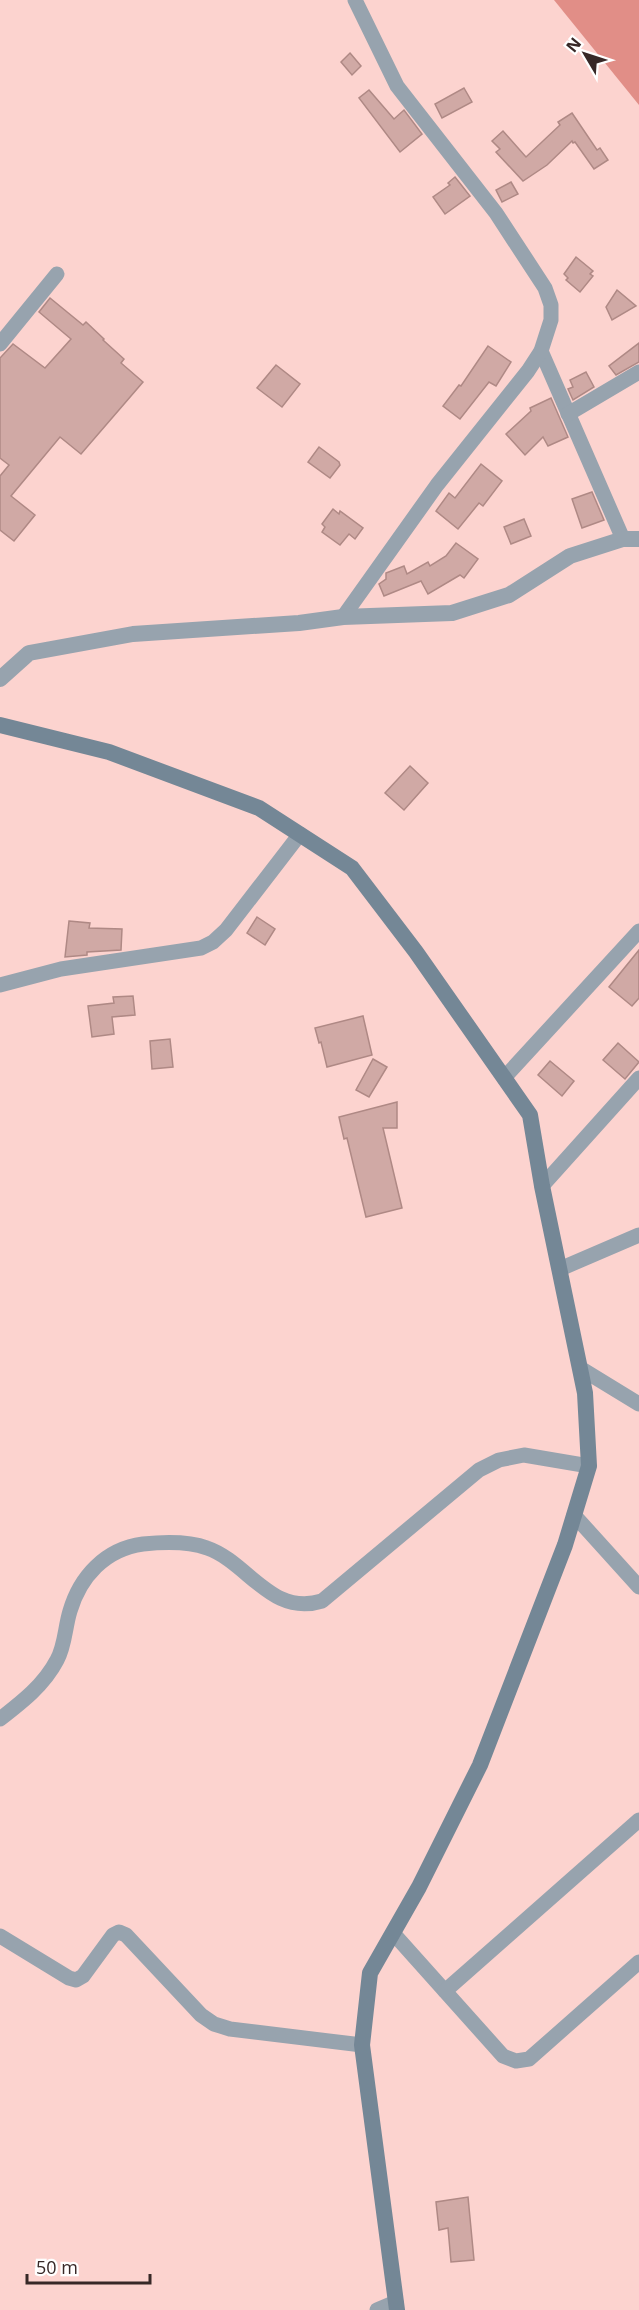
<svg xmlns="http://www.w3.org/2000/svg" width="639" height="2310" font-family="'Open Sans',sans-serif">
	<rect width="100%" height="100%" fill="#fcd3cf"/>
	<path fill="#e18e87" d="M554,0H639V105Z"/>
	<g fill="#d0a9a5" stroke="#af8985" stroke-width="1.5">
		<path d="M350,53L361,66L352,75L341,62Z"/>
		<path d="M464,88L472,102L442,118L435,104Z"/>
		<path d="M369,90L394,119L404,110L422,134L400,152L359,98Z"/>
		<path d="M572,113L597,150L600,148L608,160L594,169L575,142L573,143L572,141L547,165L523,181L496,152L500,149L492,141L503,131L526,157L560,125L558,122Z"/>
		<path d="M455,177L470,196L445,214L433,197L450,185L448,183Z"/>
		<path d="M511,182L518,194L502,202L496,190Z"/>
		<path d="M576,257L593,271L590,274L593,276L580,292L566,280L568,278L564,274Z"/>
		<path d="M617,290L636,306L612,320L606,307Z"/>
		<path d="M50,298L83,325L86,322L104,339L103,340L124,359L121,363L143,382L81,454L60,437L11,496L35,515L14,541L0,530V476L9,465L0,458V358L13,344L45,368L71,339L39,312Z"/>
		<path d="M639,343V362L616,375L609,366Z"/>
		<path d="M488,346L511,362L496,386L489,382L460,419L443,406L459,385L461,386Z"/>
		<path d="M276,365L300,384L282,407L257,388Z"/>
		<path d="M586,372L594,387L573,400L568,389L573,387L570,380Z"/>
		<path d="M551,398L568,437L548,446L543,437L525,455L506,434L531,411L530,408Z"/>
		<path d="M319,447L339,462L340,465L330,478L308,462Z"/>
		<path d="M481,464L502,481L483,506L479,503L458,529L436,511L449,493L455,498Z"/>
		<path d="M592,492L604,520L582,528L572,499Z"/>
		<path d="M333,509L339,514L340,511L363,528L355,539L349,534L340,545L322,532L325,527L322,524Z"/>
		<path d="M524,519L531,536L511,544L504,527Z"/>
		<path d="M456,543L478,559L464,578L460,575L428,594L421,581L384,596L379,584L386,579V573L404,566L407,574L428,562L430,566L446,556Z"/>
		<path d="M410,766L428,783L404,810L385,793Z"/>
		<path d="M257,917L275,929L265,945L247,933Z"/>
		<path d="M69,921L90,923L89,928L122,929L121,950L87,952V955L65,957Z"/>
		<path d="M639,950V998L632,1006L609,987Z"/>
		<path d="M133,996L135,1015L112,1017L114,1034L92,1037L88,1006L114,1003L113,997Z"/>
		<path d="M363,1016L372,1055L327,1067L321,1042L319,1043L315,1028Z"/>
		<path d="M170,1039L173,1067L152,1069L150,1041Z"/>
		<path d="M618,1043L639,1062L625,1079L603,1060Z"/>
		<path d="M373,1059L387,1067L369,1097L356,1090Z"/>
		<path d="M550,1061L574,1081L562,1096L538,1075Z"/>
		<path d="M397,1102V1128H383L402,1208L366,1217L347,1138L344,1139L339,1117Z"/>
		<path d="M468,2197L474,2260L451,2262L448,2228L439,2230L436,2202Z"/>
	</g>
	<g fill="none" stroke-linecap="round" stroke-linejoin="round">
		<g stroke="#97a3ae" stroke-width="15">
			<path d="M0,344L57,274"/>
			<path d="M541,351L623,539"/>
			<path d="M568,414L639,372"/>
			<path d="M343,617L437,485L528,371L541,351L551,320V305L545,288L496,213L397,86L355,0"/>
			<path d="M0,985L61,969L201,948L213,942L226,930L300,834"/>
			<path d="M504,1078L639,931"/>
			<path d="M542,1186L639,1078"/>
			<path d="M560,1269L639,1235"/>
			<path d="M580,1368L639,1404"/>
			<path d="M574,1515L639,1587"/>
			<path d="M0,1719C22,1702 44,1685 57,1660C65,1646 65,1627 70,1611C80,1577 105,1549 143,1544C162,1542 188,1541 207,1548C248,1562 271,1617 322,1601L479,1470L499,1460L524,1455L589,1466"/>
			<path d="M393,1933L503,2056L516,2061L529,2059L639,1962"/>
			<path d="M0,1936L69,1978L76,1980L83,1976L113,1935L119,1932L126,1935L201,2015L214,2024L230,2029L362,2045"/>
			<path d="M445,1991L639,1820"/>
			<path d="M377,2310L396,2302"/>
		</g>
		<path stroke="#97a3ae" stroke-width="16" d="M0,679L29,653L133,634L299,623L343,617L452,613L509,595L570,556L623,539H639"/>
		<path stroke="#748796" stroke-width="16" d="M0,725L109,752L259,808L352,868L416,952L530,1115L542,1186L585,1393L589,1466L565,1545L480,1765L419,1887L370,1973L362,2045L397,2310"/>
	</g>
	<g transform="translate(585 54) rotate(309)" stroke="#ffffff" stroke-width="4.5" paint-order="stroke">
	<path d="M0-4.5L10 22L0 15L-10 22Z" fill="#372827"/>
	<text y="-9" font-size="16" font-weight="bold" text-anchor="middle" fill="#372827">N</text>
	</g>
	<path d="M27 2274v9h123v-9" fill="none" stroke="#372827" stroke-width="3"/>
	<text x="36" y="2274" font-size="18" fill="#372827" stroke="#ffffff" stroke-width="4.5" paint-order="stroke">50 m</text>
</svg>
